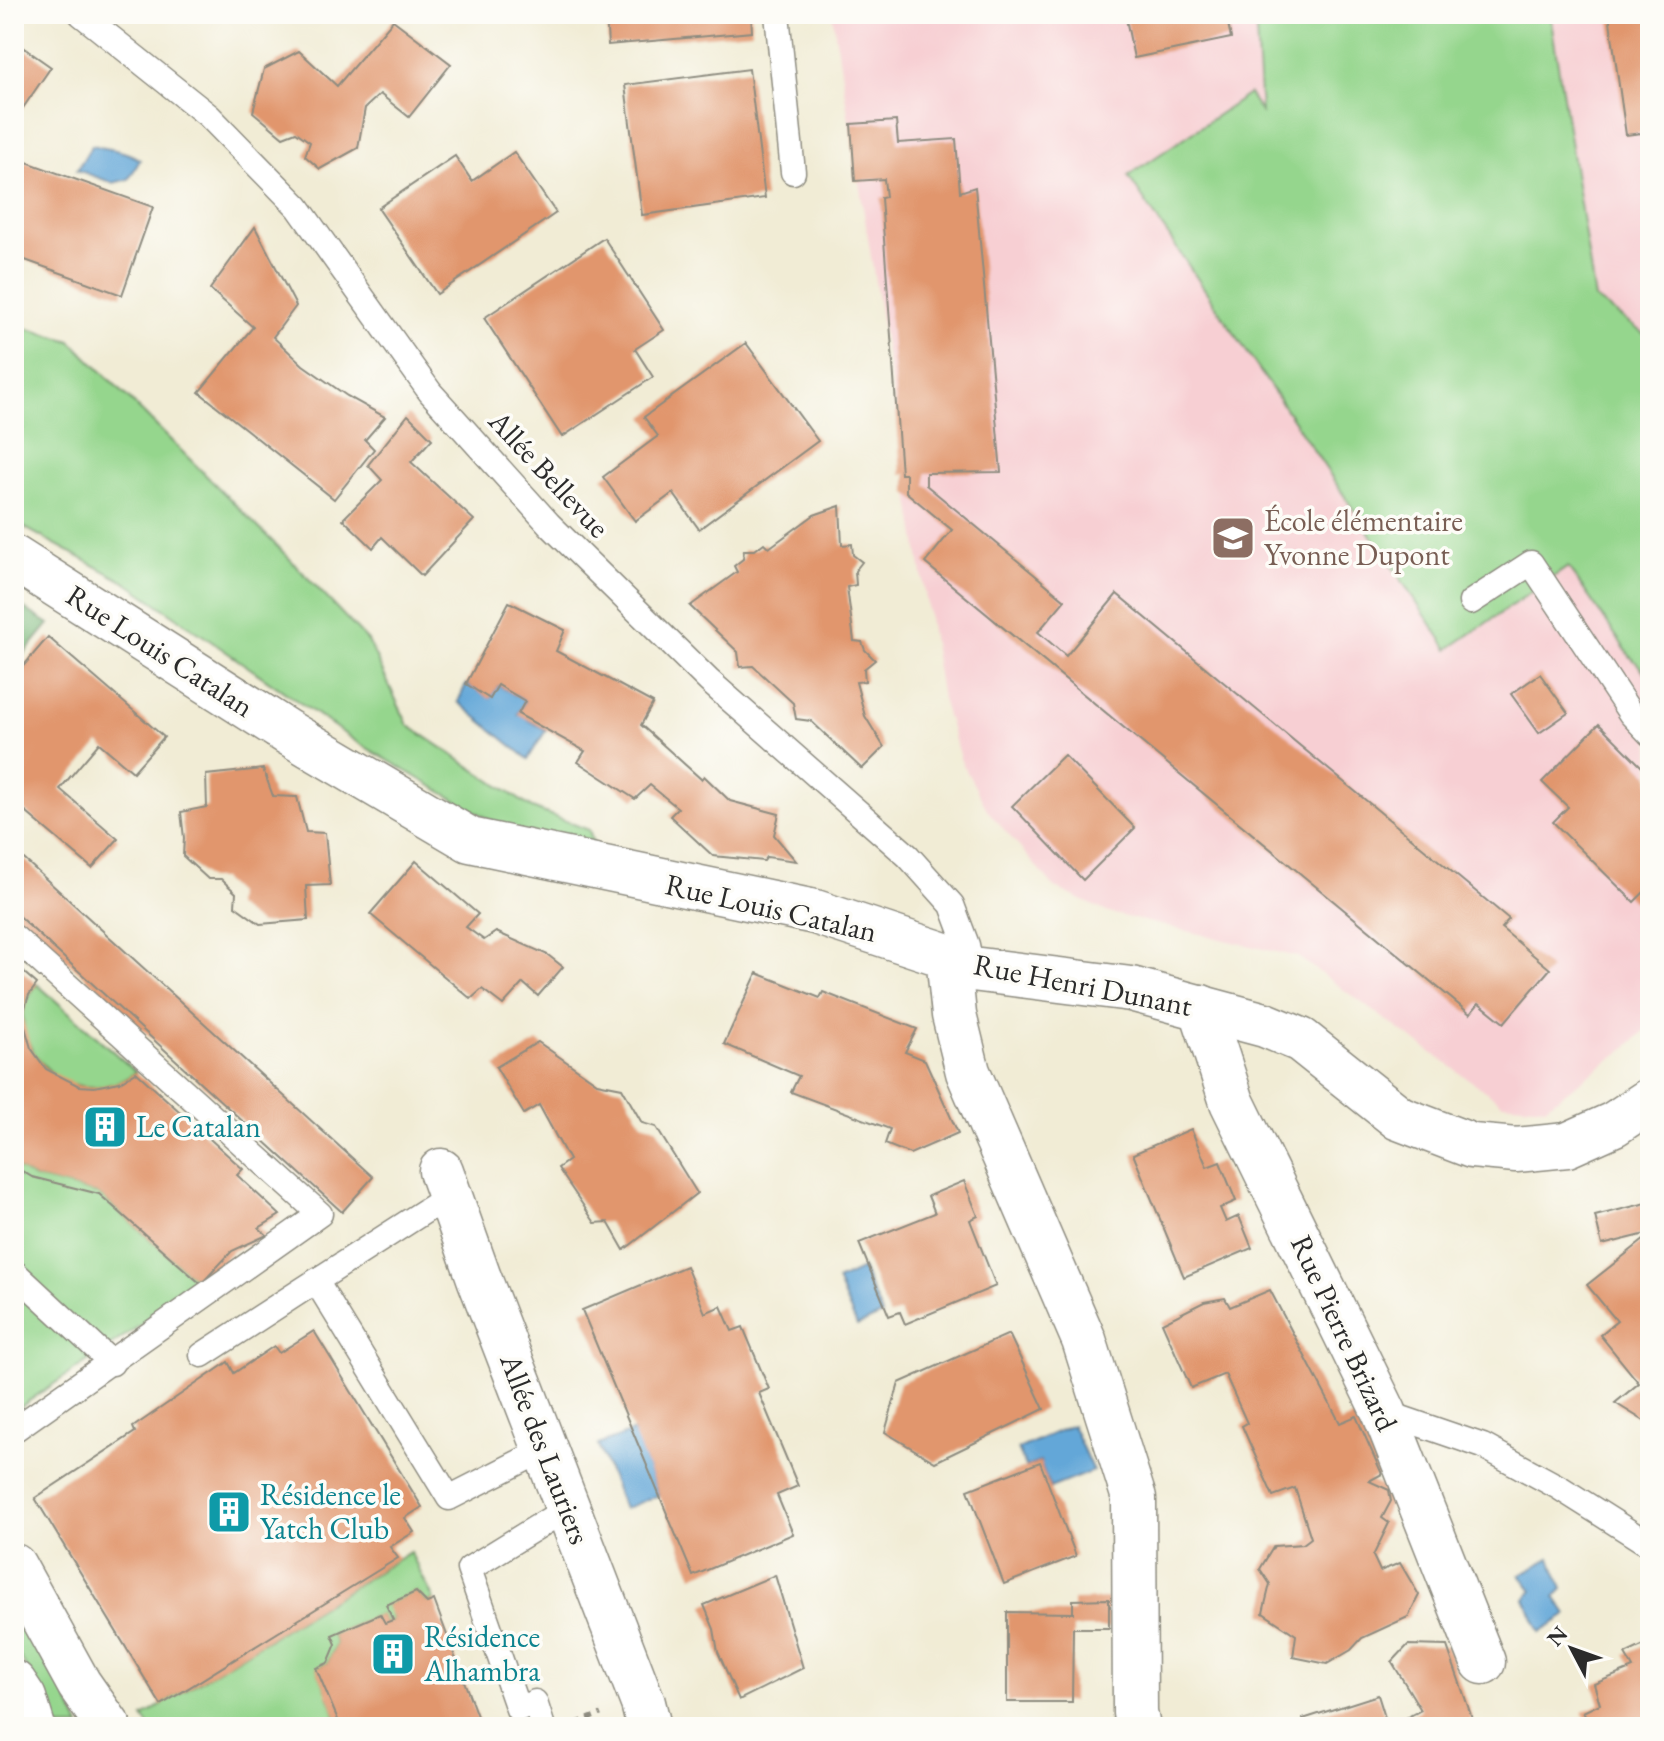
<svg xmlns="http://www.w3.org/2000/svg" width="1664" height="1741" font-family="'EB Garamond',serif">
	<rect width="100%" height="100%" fill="#fdfcf7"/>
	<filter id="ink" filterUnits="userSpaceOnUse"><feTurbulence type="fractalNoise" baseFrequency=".0125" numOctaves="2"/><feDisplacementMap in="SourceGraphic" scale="16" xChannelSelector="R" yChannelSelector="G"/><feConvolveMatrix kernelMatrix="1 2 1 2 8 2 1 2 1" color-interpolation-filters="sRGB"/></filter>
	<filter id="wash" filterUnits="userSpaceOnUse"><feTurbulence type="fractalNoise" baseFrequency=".006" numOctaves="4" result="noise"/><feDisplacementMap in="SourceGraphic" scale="32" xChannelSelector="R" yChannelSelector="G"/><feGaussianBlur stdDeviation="1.8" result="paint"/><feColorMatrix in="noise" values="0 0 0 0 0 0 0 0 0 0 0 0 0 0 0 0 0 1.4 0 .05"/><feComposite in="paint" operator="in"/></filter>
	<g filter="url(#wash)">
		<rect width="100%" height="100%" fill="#f1ecd5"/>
		<g fill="#f7cfd3">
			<path d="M832,14H1255L1261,114L1630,656L1650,677V1026L1626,1048L1545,1107L1502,1103L1298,957L1109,913L1054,887L988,811L961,761L942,699Z"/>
			<path d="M1550,14H1650V338L1595,299Z"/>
		</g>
		<g fill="#95d68d" stroke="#60805c" stroke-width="2">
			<path d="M1255,14H1550L1595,299L1650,338V677L1630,656L1568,567L1448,649L1128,176L1249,94L1261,112Z"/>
			<path d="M14,325L71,341L287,556L368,641L408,725L532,808L589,830L598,860L511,832L449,796L355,741L127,583L14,522Z"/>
			<path d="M37,984L136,1072C120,1083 101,1089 82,1086C50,1081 25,1050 23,1019C22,1007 30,994 37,984Z"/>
			<path d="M14,1166L32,1177L99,1194L201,1284L14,1411Z"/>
			<path d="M410,1552L434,1600L427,1603L416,1592L387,1605L393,1620L385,1623L380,1614L332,1635L336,1644L328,1663L317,1668L341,1727H150L143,1717L161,1705Z"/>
			<path d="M14,1588L73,1711L80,1727H46L38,1686L14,1648Z"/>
		</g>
		<path fill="#78b778" stroke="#527152" stroke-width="2" d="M14,602L49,624L14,666Z"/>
		<g fill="#63a7d8" stroke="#476982" stroke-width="2">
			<path d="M92,145C109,150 127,150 140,160L129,179L113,183L77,170Z"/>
			<path d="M466,684L490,698L498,685L525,701L518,714L546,730L528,759L458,702Z"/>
			<path d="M862,1269L882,1315L857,1326L837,1281Z"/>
			<path d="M1072,1425L1093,1471L1050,1488L1040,1462L1026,1467L1018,1449Z"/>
			<path d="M634,1431L659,1495L624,1509L598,1445Z"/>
			<path d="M1550,1558L1563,1589L1555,1597L1567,1615L1540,1632L1525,1599L1533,1591L1520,1575Z"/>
		</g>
		<g id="blocks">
			<g fill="#e1966d">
				<path d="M606,14H751L752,32L608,45Z"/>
				<path d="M1125,14H1226L1231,38L1134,58Z"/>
				<path d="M1609,14H1650V132L1626,135Z"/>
				<path d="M393,20L451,64L409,117L380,94L365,108L358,148L320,169L305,156L310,142L296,132L283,137L253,112L264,69L299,51L337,86Z"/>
				<path d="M14,41L51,67L14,121Z"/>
				<path d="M749,69L765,198L642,215L625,85Z"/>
				<path d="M896,121L898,143L956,139L960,192L975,187L1001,472L926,473V485L1065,600L1038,632L1066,656L1117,594L1509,919L1501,928L1550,969L1504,1023L1479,1003L1470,1014L925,563L952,530L906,492V474H901L881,198L886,197L884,179L855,181L851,124Z"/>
				<path d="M14,149L18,159L153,207L122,295L14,256Z"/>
				<path d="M514,152L556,213L437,294L378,208L455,156L472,181Z"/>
				<path d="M255,227L296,306L273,337L303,365L347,396L385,417L365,440L374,449L334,499L199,392L253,327L210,289Z"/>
				<path d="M604,238L664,330L635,349L653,377L562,437L484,318Z"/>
				<path d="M746,343L818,441L699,529L673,493L635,521L603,477L658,436L644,417Z"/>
				<path d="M408,415L432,439L411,462L474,520L422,576L382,537L373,548L343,519L382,480L368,465Z"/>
				<path d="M840,506L842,545L852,544L853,555L862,562L855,571L856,585L847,587L854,641L862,642L865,650L875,660L864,669L865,681L856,682L865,716L884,747L862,769L811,721L796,719L793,703L753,666L740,667L738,652L690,606L737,572L734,566L743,559L744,550H755L764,543L769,548L814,515Z"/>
				<path d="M509,602L565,630L556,651L653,703L641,725L701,779L704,776L730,801L779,814L774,835L796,861L767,857L764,861L713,856L670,816L678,808L650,785L635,799L578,762L585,751L518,714L525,701L498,685L490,699L466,684Z"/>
				<path d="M48,637L164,737L133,772L99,743L60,789L118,839L92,868L14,802V677Z"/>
				<path d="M1540,674L1568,713L1539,733L1511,694Z"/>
				<path d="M1599,724L1650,775V886L1634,902L1553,822L1568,807L1542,782Z"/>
				<path d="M1064,755L1135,828L1083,880L1012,806Z"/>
				<path d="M263,769L273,796L297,797L306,832L325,833L330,885L306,886L308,920L260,924L235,906L236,893L221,879H208L183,856L184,838L181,812L207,807L206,775Z"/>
				<path d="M14,850L373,1177L342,1212L14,912Z"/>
				<path d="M416,861L478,914L466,927L484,940L496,932L548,955L563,967L538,996L523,983L503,1005L482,989L471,999L370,914Z"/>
				<path d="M14,964L37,984L29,995L22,1017L31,1048L46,1069L79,1086L94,1087L120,1082L136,1072L243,1169L237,1175L280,1215L259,1228L267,1235L232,1251L201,1284L99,1194L32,1177L14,1166Z"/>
				<path d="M757,973L820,998L823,992L917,1029L905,1052L925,1060L958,1133L910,1154L885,1144L890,1129L791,1092L799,1076L724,1044Z"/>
				<path d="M538,1042L597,1083L622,1088L642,1123L656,1127L697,1193L624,1250L608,1222L595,1223L558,1168L569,1160L539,1105L524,1114L496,1067Z"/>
				<path d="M1191,1129L1207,1167L1220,1162L1236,1201L1220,1208L1226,1222L1239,1216L1252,1248L1184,1277L1133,1154Z"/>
				<path d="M964,1181L978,1216L970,1220L996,1286L905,1324L900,1312L889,1316L859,1243L935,1213L928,1196Z"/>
				<path d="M1650,1202V1233L1602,1245L1595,1216Z"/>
				<path d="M1650,1235V1419L1646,1422L1615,1403L1639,1383L1600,1335L1617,1321L1587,1285Z"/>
				<path d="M686,1266L705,1313L721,1306L732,1331L743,1327L769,1389L759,1393L798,1486L777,1495L793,1534L693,1576L582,1310Z"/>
				<path d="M1270,1290L1340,1423L1356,1416L1382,1474L1369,1481L1389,1490L1391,1501L1382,1518L1389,1523L1373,1556L1380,1571L1400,1563L1419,1595L1408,1617L1362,1638L1351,1650L1327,1664L1293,1657L1296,1635L1263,1613L1270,1584L1260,1569L1274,1546L1303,1544L1311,1538L1295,1488L1273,1496L1242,1426L1247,1423L1225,1374L1191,1388L1162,1323L1204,1302L1225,1298L1230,1307Z"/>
				<path d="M314,1331L422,1507L405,1518L414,1532L390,1547L398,1558L161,1705L35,1498L135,1432L133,1427L228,1362L234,1373L274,1346L279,1353Z"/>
				<path d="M1009,1334L1044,1409L935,1462L885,1432L899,1383Z"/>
				<path d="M1040,1462L1076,1556L1004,1584L968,1490Z"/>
				<path d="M775,1575L803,1668L739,1700L718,1652L714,1629L704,1605Z"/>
				<path d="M416,1592L427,1603L434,1600L481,1727H341L316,1668L328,1663L336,1644L332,1635L380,1614L385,1623L393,1620L386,1605Z"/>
				<path d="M1109,1599V1628H1073L1072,1702H1007V1612L1073,1613V1600Z"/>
				<path d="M1650,1642V1727H1591L1583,1712L1600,1704L1594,1684L1633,1668L1625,1654Z"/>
				<path d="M1408,1645L1447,1646L1472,1718L1465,1727H1389L1421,1710L1392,1662Z"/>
				<path d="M1378,1695L1388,1727H1304L1303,1719Z"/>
			</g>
		</g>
	</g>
	<g filter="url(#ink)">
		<use href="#blocks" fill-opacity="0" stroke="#8e8c80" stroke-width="2"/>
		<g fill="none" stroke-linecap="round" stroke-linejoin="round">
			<g stroke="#8e8c80" stroke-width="27">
				<g id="lane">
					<path d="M81,14L209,116L298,207L430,392L549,524L709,681L908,856L952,905L967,945L972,969"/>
					<path d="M777,14L793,172"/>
					<path d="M1471,602L1531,563L1631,714L1650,734"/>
					<path d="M14,937L320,1214L14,1430"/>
					<path d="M450,1195L316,1281L449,1498L545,1449"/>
					<path d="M14,1272L112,1363"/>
					<path d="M202,1355L316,1281"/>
					<path d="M1384,1412L1483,1446L1560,1488L1650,1545"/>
					<path d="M543,1727L535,1702L518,1709L469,1569L568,1508"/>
				</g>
			</g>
			<g stroke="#8e8c80" stroke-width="47">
				<g id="street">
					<path d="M948,956L954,1015L968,1072L1084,1340L1134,1498L1135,1713L1138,1727"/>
					<path d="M1201,1007L1232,1102L1384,1412L1483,1662"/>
					<path d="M441,1171L479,1278L643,1703L649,1727"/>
				</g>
			</g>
			<g stroke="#8e8c80" stroke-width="47">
				<path id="secondary" d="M14,558L287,732L470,840L815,912L948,956L972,969L1131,989L1265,1025L1301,1040L1399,1118L1472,1146L1516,1150L1567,1145L1614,1124L1650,1100"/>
			</g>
			<g stroke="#8e8c80" stroke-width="47">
				<g id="primary">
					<path d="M14,1566L79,1684L109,1727"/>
					<path d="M14,1683L24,1698L33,1727"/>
				</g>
			</g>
			<path stroke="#8e8c80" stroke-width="5" stroke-dasharray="6 6" stroke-linecap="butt" d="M577,1723L601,1714"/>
			<use href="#lane" stroke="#fff" stroke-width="24"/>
			<use href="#street" stroke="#fff" stroke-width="44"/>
			<use href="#secondary" stroke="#fff" stroke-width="44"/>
			<use href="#primary" stroke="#fff" stroke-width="44"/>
		</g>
	</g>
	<defs>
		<g id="school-square" transform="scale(2.3)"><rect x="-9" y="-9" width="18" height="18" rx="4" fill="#8d6e63" stroke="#fdfcf7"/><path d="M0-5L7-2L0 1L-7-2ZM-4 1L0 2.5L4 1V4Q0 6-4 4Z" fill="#fff"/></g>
		<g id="building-square" transform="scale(2.3)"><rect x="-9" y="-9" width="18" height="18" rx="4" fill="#0f9aa8" stroke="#fdfcf7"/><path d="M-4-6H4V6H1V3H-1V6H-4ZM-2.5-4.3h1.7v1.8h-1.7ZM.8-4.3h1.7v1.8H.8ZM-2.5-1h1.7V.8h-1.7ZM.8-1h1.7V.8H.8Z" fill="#fff"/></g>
	</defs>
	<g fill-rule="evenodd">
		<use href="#school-square" x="1233" y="538"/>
		<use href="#building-square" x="105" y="1127"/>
		<use href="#building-square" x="229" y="1512"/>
		<use href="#building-square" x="393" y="1654"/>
	</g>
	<g text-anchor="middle" stroke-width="7" stroke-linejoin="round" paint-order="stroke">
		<g font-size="30" fill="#2b2b2b" stroke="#fdfcf7">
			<text transform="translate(549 474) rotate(47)" y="10">Allée Bellevue</text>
			<text transform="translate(160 651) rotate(33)" y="10">Rue Louis Catalan</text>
			<text transform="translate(771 908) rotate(13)" y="10">Rue Louis Catalan</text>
			<text transform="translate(1083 985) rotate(11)" y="10">Rue Henri Dunant</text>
			<text transform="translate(1344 1333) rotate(65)" y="10">Rue Pierre Brizard</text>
			<text transform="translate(545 1449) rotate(69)" y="10">Allée des Lauriers</text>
		</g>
		<g font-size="30" fill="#785e54" stroke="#fdfcf7" text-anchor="start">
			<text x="1264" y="531">École élémentaire<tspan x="1264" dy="34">Yvonne Dupont</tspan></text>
		</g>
		<g font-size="30" fill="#0d838f" stroke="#fdfcf7" text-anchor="start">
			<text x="136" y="1137">Le Catalan</text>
			<text x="260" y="1505">Résidence le<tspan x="260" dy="34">Yatch Club</tspan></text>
			<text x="424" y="1647">Résidence<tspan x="424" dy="34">Alhambra</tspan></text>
		</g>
	</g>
	<rect width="1664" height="1741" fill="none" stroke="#fdfcf7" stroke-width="48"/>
	<g transform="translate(1572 1649) rotate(311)" stroke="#fdfcf7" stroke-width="6" paint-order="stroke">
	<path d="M0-6L14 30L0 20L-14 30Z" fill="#2b2b2b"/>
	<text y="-12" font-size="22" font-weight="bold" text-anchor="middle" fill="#2b2b2b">N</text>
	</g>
</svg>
